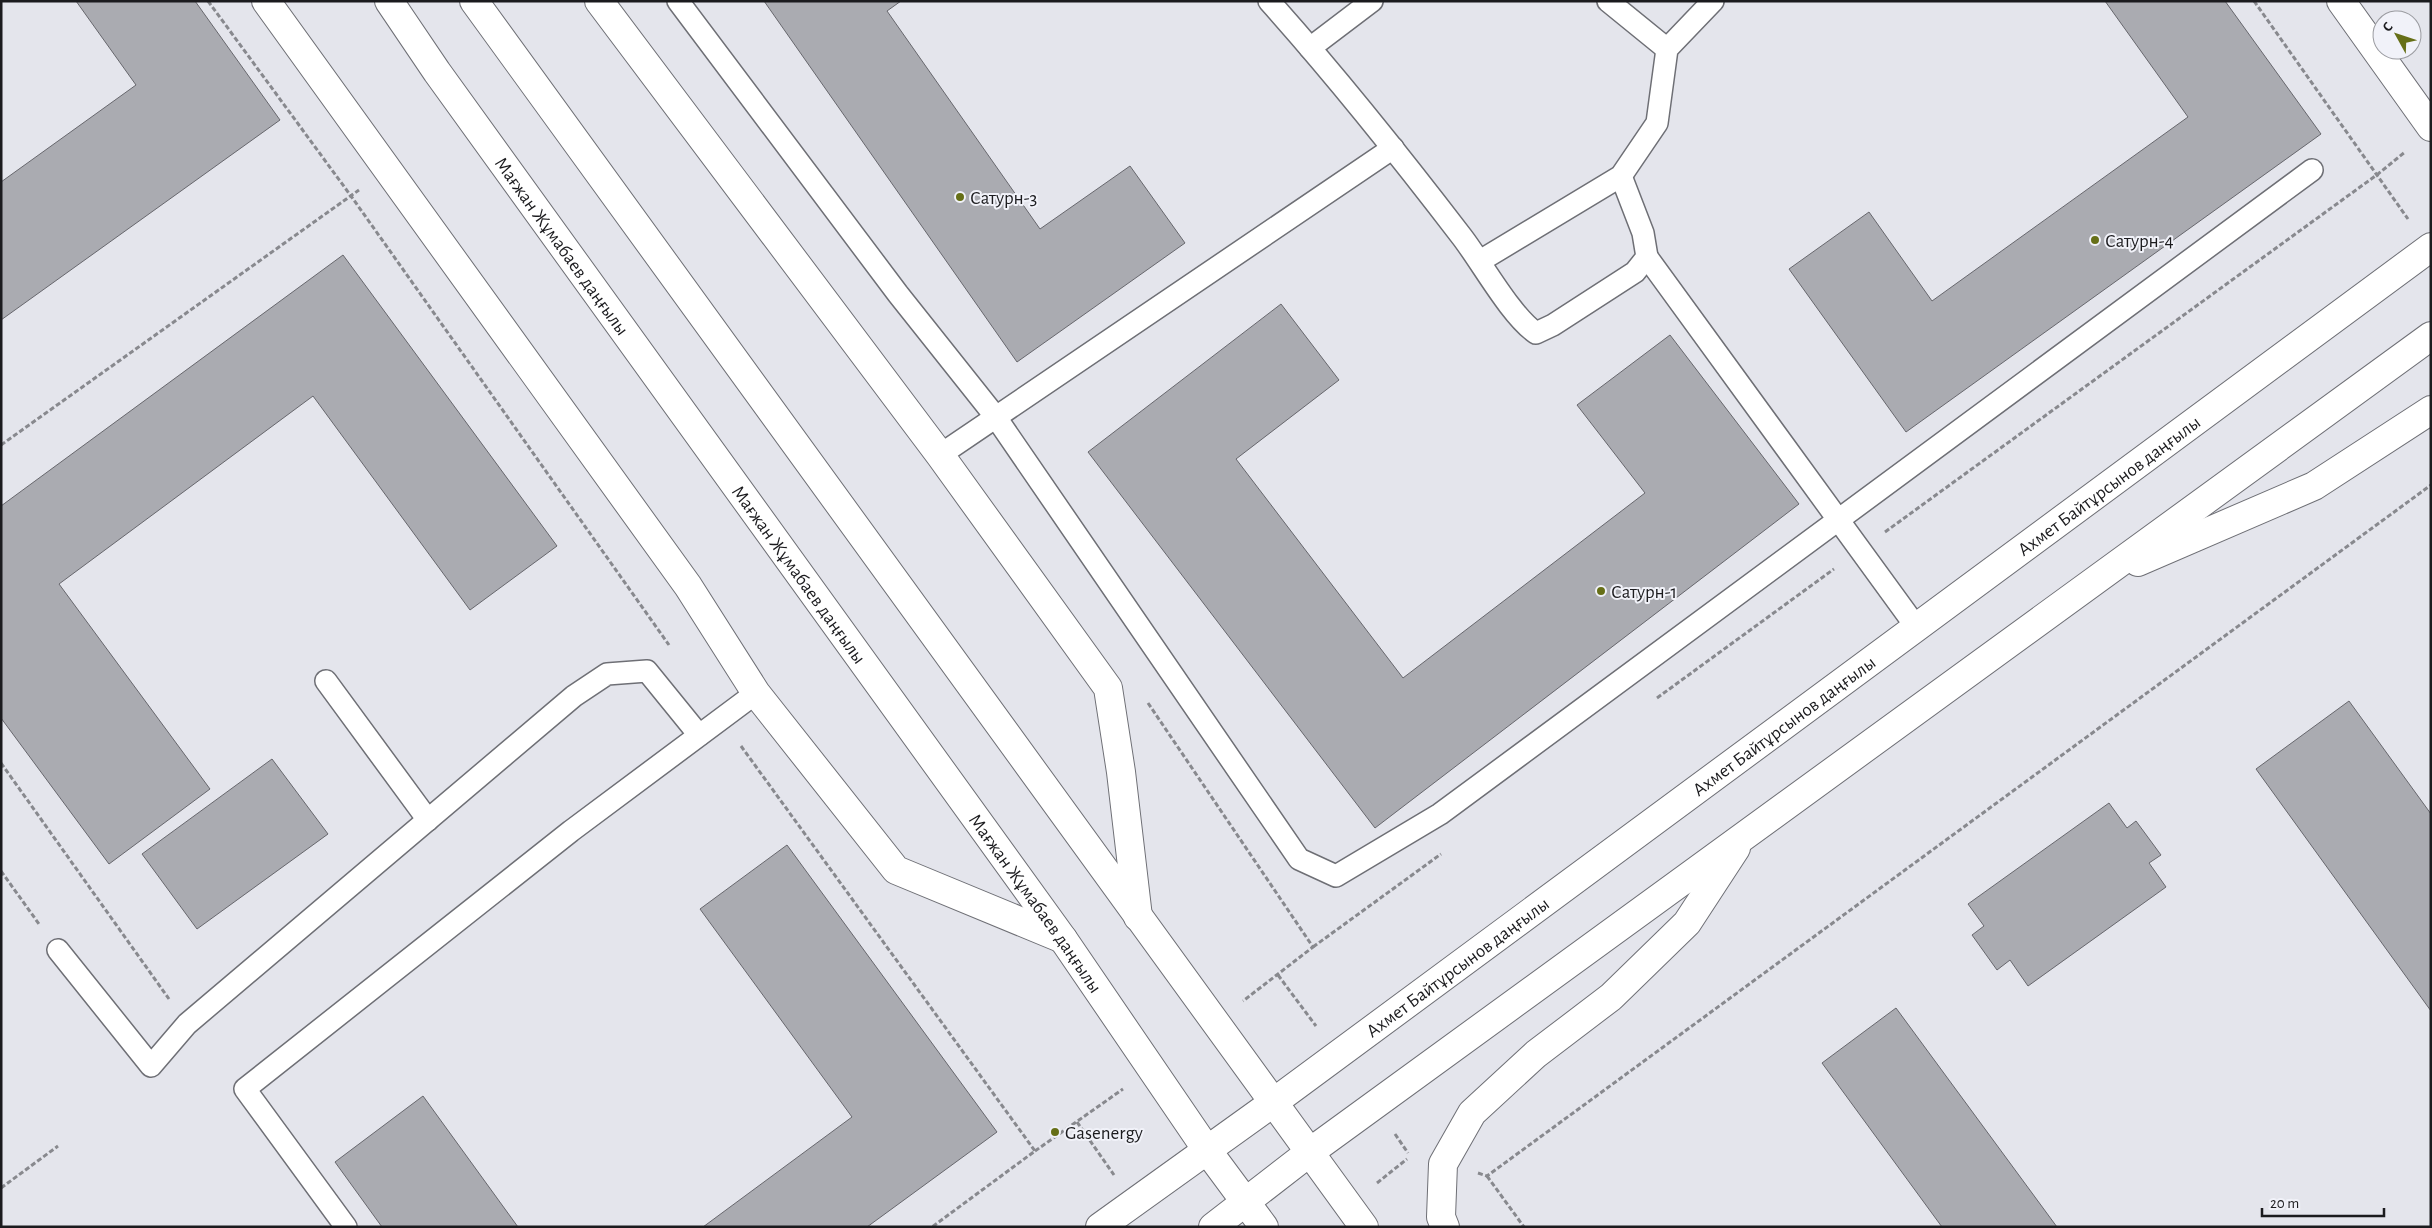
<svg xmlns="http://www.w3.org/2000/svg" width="2432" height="1228" font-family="'Alegreya Sans',sans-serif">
	<rect width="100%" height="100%" fill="#e4e5ec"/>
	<g fill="#aaabb1" stroke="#67676d">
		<path d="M76,1H195L280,120L1,320V182L136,85Z"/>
		<path d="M764,1H901L887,11L1040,229L1130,166L1185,243L1017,362Z"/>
		<path d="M2105,1H2225L2321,134L1906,432L1789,269L1869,212L1932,301L2188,117Z"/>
		<path d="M343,255L557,546L470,610L313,396L59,584L210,789L109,864L1,718V506Z"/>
		<path d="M1281,304L1339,380L1236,459L1403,678L1645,493L1577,405L1670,335L1799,504L1375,828L1088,452Z"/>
		<path d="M2349,701L2431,814V1011L2256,769Z"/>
		<path d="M272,759L328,834L197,929L142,854Z"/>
		<path d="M2109,803L2127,828L2136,821L2161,855L2149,863L2166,887L2028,986L2010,960L1997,970L1972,935L1984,926L1968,904Z"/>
		<path d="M787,845L997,1132L867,1227H703L852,1117L700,909Z"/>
		<path d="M1896,1008L2057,1227H1942L1822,1063Z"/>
		<path d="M423,1096L518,1227H382L335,1162Z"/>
	</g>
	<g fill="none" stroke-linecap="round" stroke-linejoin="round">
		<g stroke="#6e6f75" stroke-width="24">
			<g id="lane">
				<path d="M678,1L898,294L995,416L1299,859L1336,876L1440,814L2312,170"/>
				<path d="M1269,1C1337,77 1400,156 1462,237C1482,263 1511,316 1536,333L1553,325L1635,272L1647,257L1643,233L1621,176"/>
				<path d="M1608,1L1667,49"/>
				<path d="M1310,48L1372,1"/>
				<path d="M1647,257L1917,628"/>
				<path d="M1480,261L1621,176L1657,123L1667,49L1713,1"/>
				<path d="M940,455L1393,148"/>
				<path d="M326,681L428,820"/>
				<path d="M58,950L151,1066L187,1024L574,696L607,674L647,671L699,735"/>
				<path d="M346,1227L245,1089L571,831L756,693"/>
			</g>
		</g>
		<g stroke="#6e6f75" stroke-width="30">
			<g id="street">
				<path d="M266,1L688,586L756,693L896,870L1063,939"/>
				<path d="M599,1L940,455L1108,688L1121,772L1138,917"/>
			</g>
		</g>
		<g stroke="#6e6f75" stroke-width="30">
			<g id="secondary">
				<path id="s1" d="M389,1L437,72L1063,939L1207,1150L1264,1227"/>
				<path d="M474,1L1364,1227"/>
				<path d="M2341,1L2431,127"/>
				<path d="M2138,562L2314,486L2431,410"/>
				<path id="s2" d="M1100,1227L1274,1102L2431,247"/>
				<path d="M1213,1227L1310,1152L2431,336"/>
				<path d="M1445,1227L1441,1217L1443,1164L1472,1113L1536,1054L1611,997L1687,923L1736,848"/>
			</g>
		</g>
		<g stroke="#88898e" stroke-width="3" stroke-dasharray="5 2.5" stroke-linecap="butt">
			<path d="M208,1L351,196L669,645"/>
			<path d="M2254,1L2408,219"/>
			<path d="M1,445L359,190"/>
			<path d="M1885,532L2378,174L2405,152"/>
			<path d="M1657,698L1834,569"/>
			<path d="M1148,703L1313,947L1243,1001"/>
			<path d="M741,746L1035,1151L932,1227"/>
			<path d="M1,763L169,999"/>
			<path d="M1,871L39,924"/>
			<path d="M1313,947L1441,854"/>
			<path d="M1278,975L1316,1026"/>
			<path d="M1077,1122L1114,1175"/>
			<path d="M1395,1134L1408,1153"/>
			<path d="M1035,1151L1123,1089"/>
			<path d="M1478,1173L1487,1176L2431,485"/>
			<path d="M1487,1176L1524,1227"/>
			<path d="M1377,1183L1407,1159"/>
			<path d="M1,1188L58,1146"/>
		</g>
		<use href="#lane" stroke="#fff" stroke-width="21"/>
		<use href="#street" stroke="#fff" stroke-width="28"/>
		<use href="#secondary" stroke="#fff" stroke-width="28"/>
	</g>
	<g fill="#666f17" stroke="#f1f2f9" stroke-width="2">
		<circle cx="960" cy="197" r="5"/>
		<circle cx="2095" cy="240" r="5"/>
		<circle cx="1601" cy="591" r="5"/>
		<circle cx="1055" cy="1132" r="5"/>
	</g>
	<g text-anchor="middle" stroke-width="4" stroke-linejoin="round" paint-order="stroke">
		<g font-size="19" fill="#1b1b1e" stroke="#f1f2f9" text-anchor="start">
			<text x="970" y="204">Сатурн-3</text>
			<text x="2105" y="247">Сатурн-4</text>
			<text x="1611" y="598">Сатурн-1</text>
			<text x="1065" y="1139">Gasenergy</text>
		</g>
		<g font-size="19" fill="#1b1b1e" stroke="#f1f2f9">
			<text dy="7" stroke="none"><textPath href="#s1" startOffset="300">Мағжан Жұмабаев даңғылы</textPath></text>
			<text dy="7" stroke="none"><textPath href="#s2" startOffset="1252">Ахмет Байтұрсынов даңғылы</textPath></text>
			<text dy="7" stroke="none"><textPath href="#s1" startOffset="705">Мағжан Жұмабаев даңғылы</textPath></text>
			<text dy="7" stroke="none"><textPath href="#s2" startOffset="848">Ахмет Байтұрсынов даңғылы</textPath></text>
			<text dy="7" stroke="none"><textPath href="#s1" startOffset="1110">Мағжан Жұмабаев даңғылы</textPath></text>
			<text dy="7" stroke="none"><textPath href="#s2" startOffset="442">Ахмет Байтұрсынов даңғылы</textPath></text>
		</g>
	</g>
	<rect width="2432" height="1228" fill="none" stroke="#1b1b1e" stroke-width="5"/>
	<g transform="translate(2397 35) rotate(310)"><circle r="24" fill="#f1f2f9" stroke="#9b9ca1"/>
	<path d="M0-4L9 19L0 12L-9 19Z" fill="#666f17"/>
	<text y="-8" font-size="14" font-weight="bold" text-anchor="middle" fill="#1b1b1e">С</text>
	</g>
	<path d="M2262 1208v8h122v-8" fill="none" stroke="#1b1b1e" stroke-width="2.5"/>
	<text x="2270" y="1208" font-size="15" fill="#1b1b1e" stroke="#f1f2f9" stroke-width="4" paint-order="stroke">20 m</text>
</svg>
